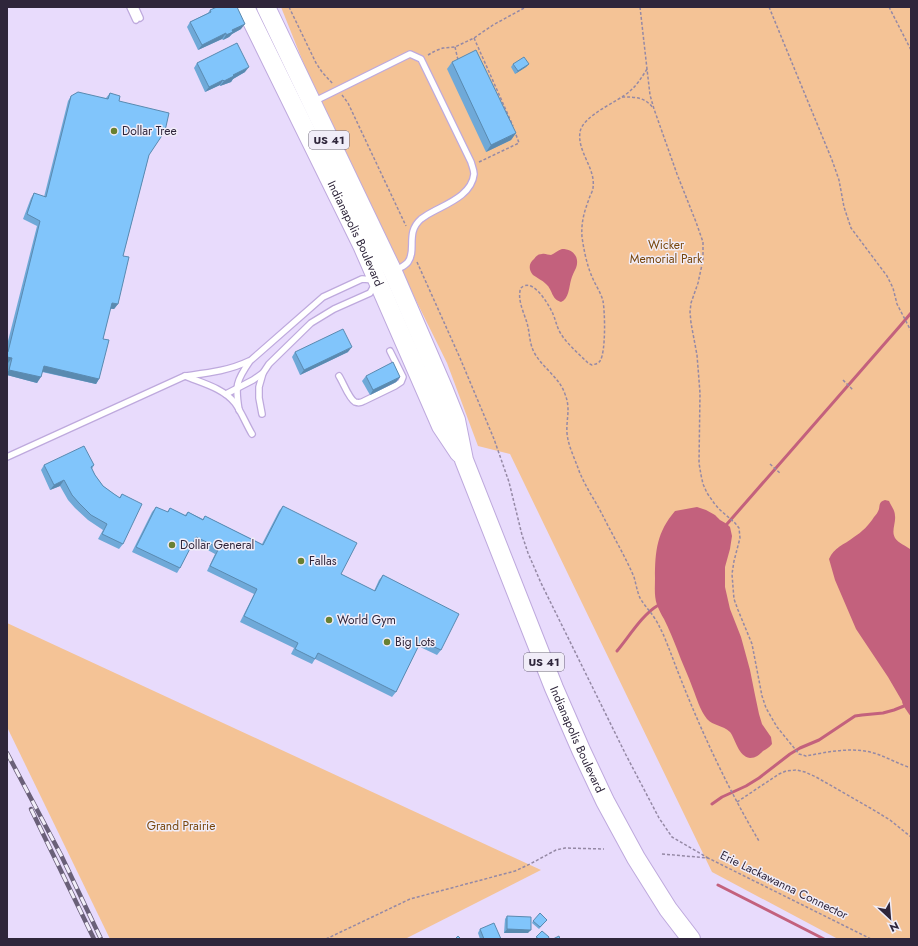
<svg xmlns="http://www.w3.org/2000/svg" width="918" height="946" font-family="Jost,sans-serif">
	<rect width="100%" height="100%" fill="#e8dbfc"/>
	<g fill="#f4c396">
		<path d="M281,7H911V939H838L712,872L510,454L478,446L447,363L340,147L313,87Z"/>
		<path d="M7,623L541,870L405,939H110L7,727Z"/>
	</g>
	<g fill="#c3617d">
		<path d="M562,249C573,249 580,257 576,268C574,272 572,276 571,280C569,287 569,299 561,302C551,299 553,290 546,284C542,280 537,278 533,275C528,269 529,263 534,259C536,256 538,254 542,254C545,253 548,255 551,255C554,254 558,250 562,249Z"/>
		<path d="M885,500L889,501C891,506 895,510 895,516C896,523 891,531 895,538C898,543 907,546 911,550V717C908,712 902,705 902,701L888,677L856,629L835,580L829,559C834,547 844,545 854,537C862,532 869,525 874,517C876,515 878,512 879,509C880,504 879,502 885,500Z"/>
		<path d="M697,507L706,510L715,515L720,520L727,524L730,527L732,536L730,549L725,567V587L730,609L741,637L750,670L755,695L759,714L762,724L771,737L772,744C769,748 766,749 763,751C759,755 756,758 750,758C738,756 736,740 730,732C723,725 713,726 707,719C700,710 697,699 693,689C688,675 682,663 677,649C673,639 669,629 664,619C661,614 659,610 657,605C654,596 655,588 655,578C655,551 657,532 675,511Z"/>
	</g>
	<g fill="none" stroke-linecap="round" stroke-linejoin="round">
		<g stroke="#c3617d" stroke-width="3">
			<path d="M727,524L900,326L911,313"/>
			<path d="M617,651C628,638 643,614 657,606"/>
			<path d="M712,804L722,797L746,786L759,778L790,754L800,748L819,740L855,716L862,715L883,713L894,710L904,706"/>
			<path d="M718,885L824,939"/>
		</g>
		<g stroke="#bea9dd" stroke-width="8">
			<g id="service">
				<path d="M130,7L136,20"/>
				<path d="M135,7L140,18"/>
				<path d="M315,101L410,54L421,59L471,162C472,166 474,170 474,174C472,194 449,203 434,211C430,213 425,216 421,219C405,233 417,250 408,262C405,266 399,268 395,271"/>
				<path d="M185,376C202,383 223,388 235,403C242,413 246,424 252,434"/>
				<path d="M339,376C343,382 349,399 355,402C358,403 361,403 364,401L395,386L401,382L403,377L390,351"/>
				<path d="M226,394L253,380L263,373"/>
				<path d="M239,410C235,386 236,381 250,361L323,297L362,279L375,280"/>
				<path d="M262,414L259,398V387L263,373L269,364L311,323L334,309L370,293L375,284"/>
				<path d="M7,457L185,376C207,373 228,371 249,361"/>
			</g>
		</g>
		<g stroke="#bea9dd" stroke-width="20">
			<g id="trunk">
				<path id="s1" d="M245,7L362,245L441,426L459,453"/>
				<path id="s2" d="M266,7L393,272L444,390L456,420L464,460L554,688L581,750L605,801L636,858L668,909L691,939"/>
			</g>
		</g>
		<g stroke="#9589a5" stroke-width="1.5" stroke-dasharray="3 2" stroke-linecap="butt">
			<path d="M289,7L316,63L322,72L333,84"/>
			<path d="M640,7L647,69L650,95L654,109L677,174L696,222L703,242V260L698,283L691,303L690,312L691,323L697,355L700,393L699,463L701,475L703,484L707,493L714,503L719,509L735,523L739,528L740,538L734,561L732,574L733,587L734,599L738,610L752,644L762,696L766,708L777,727L799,754L806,756C827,752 855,746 877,754C888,758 899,764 911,768"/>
			<path d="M769,7L832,160L839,180L844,207L851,228L887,276L893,288L897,304L911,331"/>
			<path d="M889,7L911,50"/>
			<path d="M474,38L513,126"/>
			<path d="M455,47L458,60"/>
			<path d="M428,55L435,51L443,48L455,47L474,38L493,25L526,7"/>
			<path d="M647,69C642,77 637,85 630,91C618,102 583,115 580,132C577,152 596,168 593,188C593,191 590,195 589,199C584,212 581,223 582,237C584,251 587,266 593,279C596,286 601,293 603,301C605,312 606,352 600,361C598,364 595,364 592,365L588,363C579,354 568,345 561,334C557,328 556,321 553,314C549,305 535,281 524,286C521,287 520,289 520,291C518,301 524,313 527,323C530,333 529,344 535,354C544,369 559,377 565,394C571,409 566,419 567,433C568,445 574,457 578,468C584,485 595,500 603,516C613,536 625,556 634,577C636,584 637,591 640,598C643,603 647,608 651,613C654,617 658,623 660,628C664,635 667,644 670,651C677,670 685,690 693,709C712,754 734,799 759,841"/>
			<path d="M342,95L348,103L406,226"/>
			<path d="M622,97C635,97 645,97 653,108"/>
			<path d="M479,162L519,143L515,132"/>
			<path d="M417,262L460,358L494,439L509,482L522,535L528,553L541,583L626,755L659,818L672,837L708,858"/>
			<path d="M843,380L853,390"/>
			<path d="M770,464L781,474"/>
			<path d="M737,802L779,774L786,771L797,770L805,772L816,777L872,809L890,820L911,837"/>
			<path d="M662,854L708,858L871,939"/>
			<path d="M326,939L410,899L515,871L530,864L556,850L565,848L604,849"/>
		</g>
		<use href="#service" stroke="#fff" stroke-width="5.5"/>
		<use href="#trunk" stroke="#fff" stroke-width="18"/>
		<g stroke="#6a6078" stroke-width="4.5">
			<g id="rail">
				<path d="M7,753L61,855L101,939"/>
				<path d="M31,809L94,939"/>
			</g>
		</g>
		<use href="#rail" stroke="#f1edf8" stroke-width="3" stroke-dasharray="9" stroke-linecap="butt"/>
	</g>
	<g fill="#6fa9d8">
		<path d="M210,10L241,29L232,34L229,37L223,40L222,39L198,50L187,27L190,22L208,13Z"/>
		<path d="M452,62L516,133L511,140L486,152L447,69Z"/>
		<path d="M197,63L245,72L233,79L231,82L220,86V85L205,92L194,68Z"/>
		<path d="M513,64H529L526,67L515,74L511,67Z"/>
		<path d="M110,93L119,101L149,155L123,256L118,304L114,309H110L103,339L99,379L96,384L42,372L37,383L7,375V368L8,363H7V345L37,226L23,219L31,198L34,193L44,197L68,101L71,96L106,98Z"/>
		<path d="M295,352H348L300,375L292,357Z"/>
		<path d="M366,376L400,377L396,382L370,395L362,381Z"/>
		<path d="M44,465H94L92,469L95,475L103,486L114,494L119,498L122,494L123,544L119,549L98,539L103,530L88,520L75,508L68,500L60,486L50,490L41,470Z"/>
		<path d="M283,506L341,574L374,591L379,580L383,575L441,650L437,655L418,646L396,692L392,697L315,659L312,664L291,654L294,648L240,622L254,594L207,571L215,554L193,542L180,568L177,573L132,552L152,512L156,507L167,512L170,508L185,515L188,512L203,519L205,516L262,544L279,511Z"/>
		<path d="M507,916L528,933H504L505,919Z"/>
		<path d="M547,920L539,929L532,923L533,921Z"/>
		<path d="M480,929L501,939H480L478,933Z"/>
	</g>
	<g fill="#5a8ab0">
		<path d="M245,24L241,29L232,34L229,37L223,40L226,35L232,30Z"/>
		<path d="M226,33L222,39L198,50L202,45Z"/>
		<path d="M529,64L526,67L515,74L518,71Z"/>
		<path d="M249,67L245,72L233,79L231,82L220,86L224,81L233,75Z"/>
		<path d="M223,80L220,85L205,92L209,87Z"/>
		<path d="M516,133L511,140L486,152L491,145Z"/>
		<path d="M112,303L118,304L114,309L108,308Z"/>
		<path d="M352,347L348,352L300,375L304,370Z"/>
		<path d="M7,357L12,358L8,363H7Z"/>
		<path d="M44,366L99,379L96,384L40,371Z"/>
		<path d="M9,370L41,377L37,383L7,375V373Z"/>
		<path d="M400,377L396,382L370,395L373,390Z"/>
		<path d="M64,480L60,486L50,490L54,485Z"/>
		<path d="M507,929L531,930L528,933H504Z"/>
	</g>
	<g fill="#81c5fb" stroke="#5a8ab0">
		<path d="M217,7H237L245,24L232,30L233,32L226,35V33L202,45L190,22L211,12L210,10Z"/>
		<path d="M237,43L249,67L233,75L234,76L224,81L223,80L209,87L197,63Z"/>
		<path d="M476,50L516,133L491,145L452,62Z"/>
		<path d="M524,57L529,64L518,71L513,64Z"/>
		<path d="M78,92L108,99L110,93L120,96L119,101L169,113L165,131L149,155L123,256L129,257L118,304L112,303L103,339L109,340L99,379L44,366L41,377L9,370L12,358L7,357V352H8L40,221L27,214L34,193L46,197L71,96Z"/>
		<path d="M343,329L352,347L304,370L295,352Z"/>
		<path d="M393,362L400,377L373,390L366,376Z"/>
		<path d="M84,446L94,465L91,467L95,475L103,486L114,494L120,498L122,494L142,504L123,544L102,534L107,524L91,515L79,503L72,495L64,480L54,485L44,465Z"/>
		<path d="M283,506L357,543L341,574L375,591L383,575L459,614L441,650L421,641L396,692L318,653L315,659L295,649L298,643L244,616L257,589L210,566L219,548L196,537L180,568L136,547L156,507L168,512L170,508L186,516L188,512L203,520L205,516L263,545Z"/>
		<path d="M540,913L547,920L540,927L533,921Z"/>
		<path d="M507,916L531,917V930L507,929Z"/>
		<path d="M494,923L501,939H484L480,929Z"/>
		<path d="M542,931L549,937L548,939H539L536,937Z"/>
		<path d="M458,936L461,939H455Z"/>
		<path d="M559,936L560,939H553Z"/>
	</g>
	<g fill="#698031" stroke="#f1edf8" stroke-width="1.5">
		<circle cx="114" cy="131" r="4"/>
		<circle cx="172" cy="545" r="4"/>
		<circle cx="301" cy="561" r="4"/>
		<circle cx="329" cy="620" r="4"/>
		<circle cx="387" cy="642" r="4"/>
	</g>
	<g text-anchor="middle" stroke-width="3" stroke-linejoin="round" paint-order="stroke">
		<g fill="#f1edf8" stroke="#696274" stroke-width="1">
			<rect x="309" y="131" width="40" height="18" rx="3"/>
			<rect x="524" y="653" width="40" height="18" rx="3"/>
		</g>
		<g font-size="11" font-weight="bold" fill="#2f263b">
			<text x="329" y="144">US 41</text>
			<text x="544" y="666">US 41</text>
		</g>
		<g font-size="12" fill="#2f263b" stroke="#f1edf8" text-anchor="start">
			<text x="122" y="135">Dollar Tree</text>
			<text x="180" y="549">Dollar General</text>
			<text x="309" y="565">Fallas</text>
			<text x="337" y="624">World Gym</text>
			<text x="395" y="646">Big Lots</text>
		</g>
		<g font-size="12" fill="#2f263b" stroke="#f1edf8">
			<text dy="4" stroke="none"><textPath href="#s1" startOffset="252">Indianapolis Boulevard</textPath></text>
			<text dy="4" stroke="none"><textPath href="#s2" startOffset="797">Indianapolis Boulevard</textPath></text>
			<text transform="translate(784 885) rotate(26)" y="4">Erie Lackawanna Connector</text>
		</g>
		<g font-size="12" fill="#78470d" stroke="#f1edf8">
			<text x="666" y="249">Wicker<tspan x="666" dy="14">Memorial Park</tspan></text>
			<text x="181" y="830">Grand Prairie</text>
		</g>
	</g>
	<rect width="918" height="946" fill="none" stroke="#2f263b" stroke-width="16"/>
	<g transform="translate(890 918) rotate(154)" stroke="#f1edf8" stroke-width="3" paint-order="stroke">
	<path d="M0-3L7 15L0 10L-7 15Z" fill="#2f263b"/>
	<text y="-6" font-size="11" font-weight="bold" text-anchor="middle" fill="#2f263b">N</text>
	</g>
</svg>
